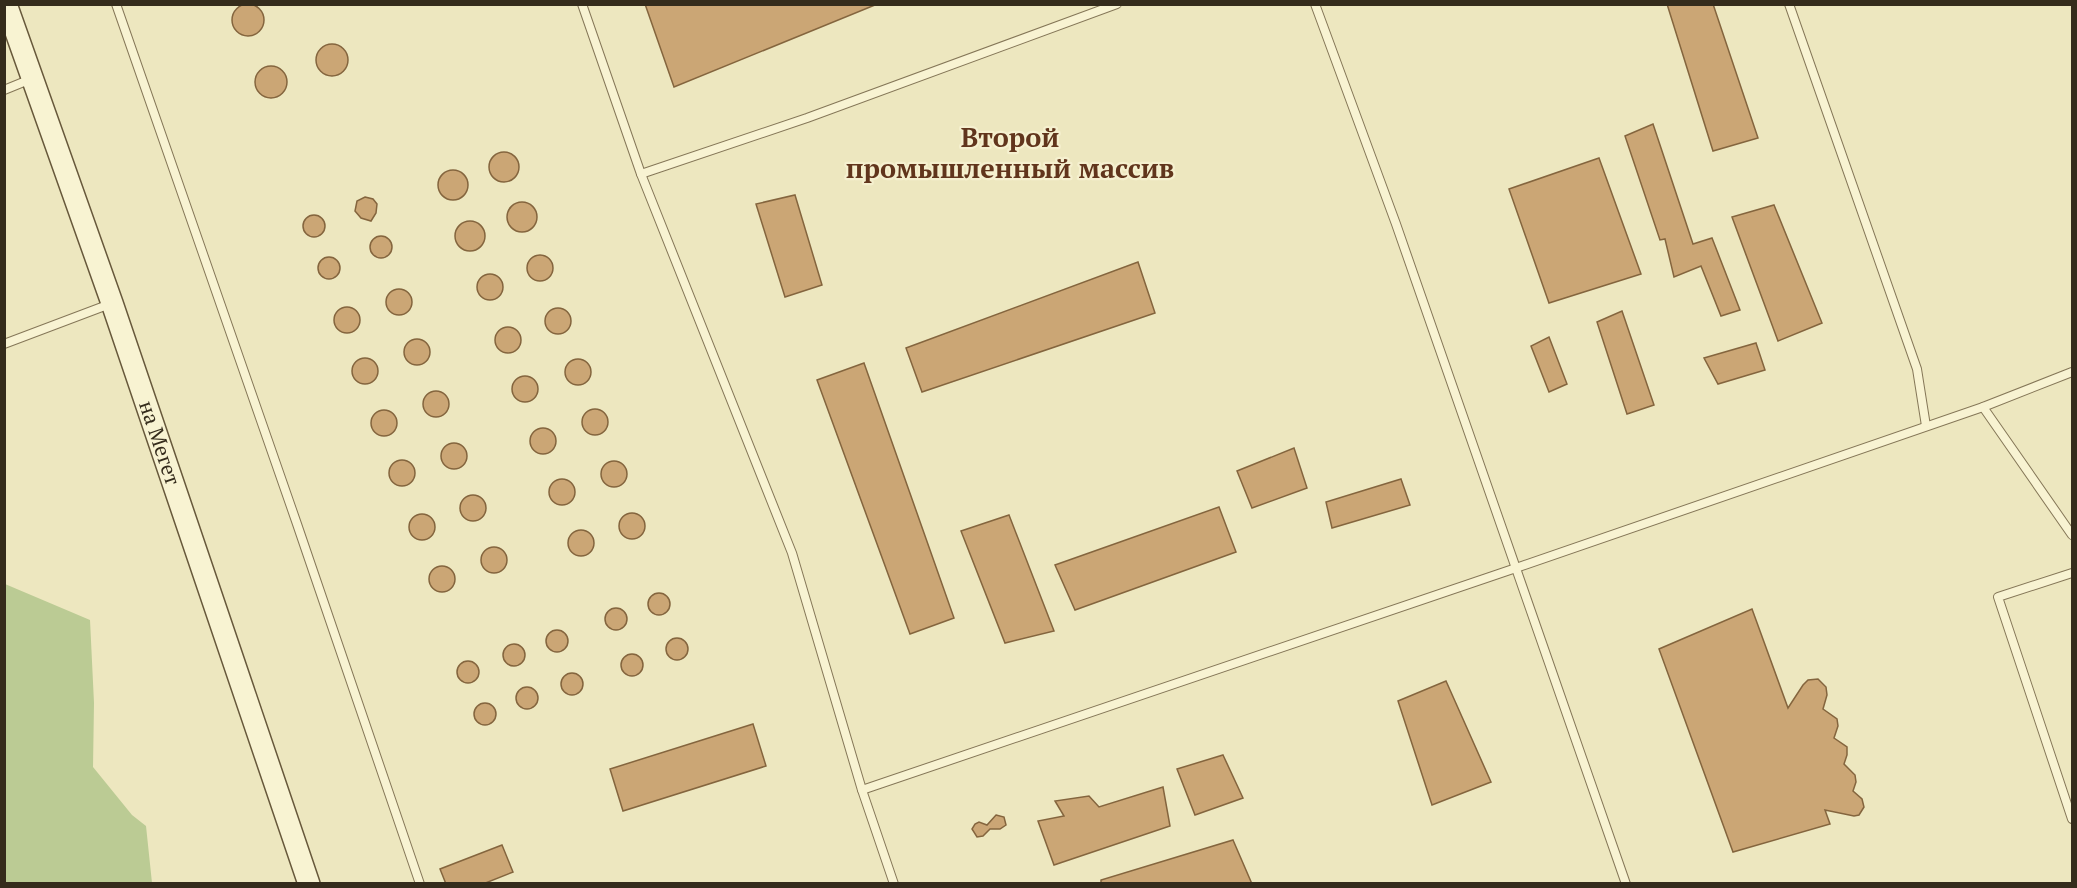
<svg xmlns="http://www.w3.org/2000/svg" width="2077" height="888" font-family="'PT Serif',serif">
	<rect width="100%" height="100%" fill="#ede7bf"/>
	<path fill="#bbcb94" d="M5,584L90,620L94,703L93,767L132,815L146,826L152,883H5Z"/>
	<g fill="#cba675" stroke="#84653e" stroke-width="1.5">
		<circle cx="248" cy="20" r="16"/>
		<path d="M645,4H875V5L674,87Z"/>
		<path d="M1667,4H1713L1758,138L1713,151Z"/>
		<circle cx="332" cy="60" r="16"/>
		<circle cx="271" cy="82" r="16"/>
		<path d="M1653,124L1693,244L1712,238L1740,310L1721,316L1701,266L1674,277L1665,239L1660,240L1625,136Z"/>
		<circle cx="504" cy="167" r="15"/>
		<path d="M1599,158L1641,274L1549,303L1509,189Z"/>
		<circle cx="453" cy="185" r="15"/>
		<path d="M795,195L822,285L785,297L756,204Z"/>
		<path d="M365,197L373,199L377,204L376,213L371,221L361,218L355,211L357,201Z"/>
		<circle cx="522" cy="217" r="15"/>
		<path d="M1774,205L1822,323L1778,341L1732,217Z"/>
		<circle cx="314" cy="226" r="11"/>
		<circle cx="470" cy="236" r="15"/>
		<circle cx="381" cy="247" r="11"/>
		<circle cx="540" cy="268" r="13"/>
		<circle cx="329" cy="268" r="11"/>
		<path d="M1138,262L1155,313L922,392L906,348Z"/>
		<circle cx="490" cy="287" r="13"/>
		<circle cx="399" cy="302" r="13"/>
		<circle cx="347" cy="320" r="13"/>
		<circle cx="558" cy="321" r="13"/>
		<path d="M1622,311L1654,405L1627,414L1597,322Z"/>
		<circle cx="508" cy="340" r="13"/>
		<path d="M1549,337L1567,384L1549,392L1531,346Z"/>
		<circle cx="417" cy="352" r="13"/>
		<path d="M1756,343L1765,370L1718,384L1704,358Z"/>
		<circle cx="365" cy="371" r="13"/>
		<circle cx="578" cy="372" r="13"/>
		<path d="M864,363L954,618L910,634L817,380Z"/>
		<circle cx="525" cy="389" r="13"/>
		<circle cx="436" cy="404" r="13"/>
		<circle cx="595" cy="422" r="13"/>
		<circle cx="384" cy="423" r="13"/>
		<circle cx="543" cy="441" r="13"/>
		<circle cx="454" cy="456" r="13"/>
		<path d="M1294,448L1307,488L1252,508L1237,471Z"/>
		<circle cx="402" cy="473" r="13"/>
		<circle cx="614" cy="474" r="13"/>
		<circle cx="562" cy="492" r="13"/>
		<path d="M1401,479L1410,505L1332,528L1326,502Z"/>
		<circle cx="473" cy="508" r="13"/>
		<path d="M1219,507L1236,552L1075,610L1055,565Z"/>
		<circle cx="632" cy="526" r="13"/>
		<circle cx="422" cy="527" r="13"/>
		<path d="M1009,515L1054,631L1005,643L961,531Z"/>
		<circle cx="581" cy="543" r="13"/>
		<circle cx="494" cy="560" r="13"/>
		<circle cx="442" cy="579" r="13"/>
		<circle cx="659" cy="604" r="11"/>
		<circle cx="616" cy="619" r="11"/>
		<path d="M1752,609L1788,708L1803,685L1808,680L1818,679L1826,687L1827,695L1823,709L1837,719L1838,726L1834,738L1847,747V755L1844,764L1855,775L1856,782L1853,791L1862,799L1864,807L1859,815L1854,816L1825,810L1830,824L1733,852L1659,649Z"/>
		<circle cx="557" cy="641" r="11"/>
		<circle cx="677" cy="649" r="11"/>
		<circle cx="514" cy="655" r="11"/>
		<circle cx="632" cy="665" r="11"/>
		<circle cx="468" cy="672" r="11"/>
		<circle cx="572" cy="684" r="11"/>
		<path d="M1446,681L1491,782L1432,805L1398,701Z"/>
		<circle cx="527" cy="698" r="11"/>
		<circle cx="485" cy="714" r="11"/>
		<path d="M753,724L766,766L623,811L610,769Z"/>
		<path d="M1223,755L1243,798L1195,815L1177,769Z"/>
		<path d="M1163,787L1170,826L1054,865L1038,821L1064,816L1055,801L1089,796L1099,807Z"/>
		<path d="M996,815L1004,817L1006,825L1000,829H990L983,836L977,837L972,829L975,824L979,822L987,825Z"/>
		<path d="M1233,840L1252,884H1101V880Z"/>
		<path d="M502,845L513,872L483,884H446L440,869Z"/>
	</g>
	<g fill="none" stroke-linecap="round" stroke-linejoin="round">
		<g stroke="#857758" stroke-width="10">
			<g id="lane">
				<path d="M116,4L297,524L420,884"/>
				<path d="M582,4L641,174L792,553L862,790L894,884"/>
				<path d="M1315,4L1396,224L1626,884"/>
				<path d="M1789,4L1917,369L1926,426"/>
				<path d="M4,90L31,79"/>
				<path d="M641,174L807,118L1117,4"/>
				<path d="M4,344L110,304"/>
				<path d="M1983,407L2072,535"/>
				<path d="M2072,573L1998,597L2072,819"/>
				<path d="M862,790L1516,568L1983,407L2072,372"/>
			</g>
		</g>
		<g stroke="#67583b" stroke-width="24">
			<g id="secondary">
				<path id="s1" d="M6,4L112,303L309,884"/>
			</g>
		</g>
		<use href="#lane" stroke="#f8f3d2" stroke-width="8"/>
		<use href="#secondary" stroke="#f8f3d2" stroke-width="21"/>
	</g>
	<g text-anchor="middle" stroke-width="4.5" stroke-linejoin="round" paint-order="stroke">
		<g font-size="21" fill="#352c1c" stroke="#f5f0cf">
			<text dy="7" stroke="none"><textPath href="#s1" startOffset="465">на Мегет</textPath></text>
		</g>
		<g font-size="27" font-weight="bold" fill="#61351c" stroke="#f5f0cf">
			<text x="1010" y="147">Второй<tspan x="1010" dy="31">промышленный массив</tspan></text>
		</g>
	</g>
	<rect width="2077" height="888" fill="none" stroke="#352c1c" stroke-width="12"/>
</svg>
